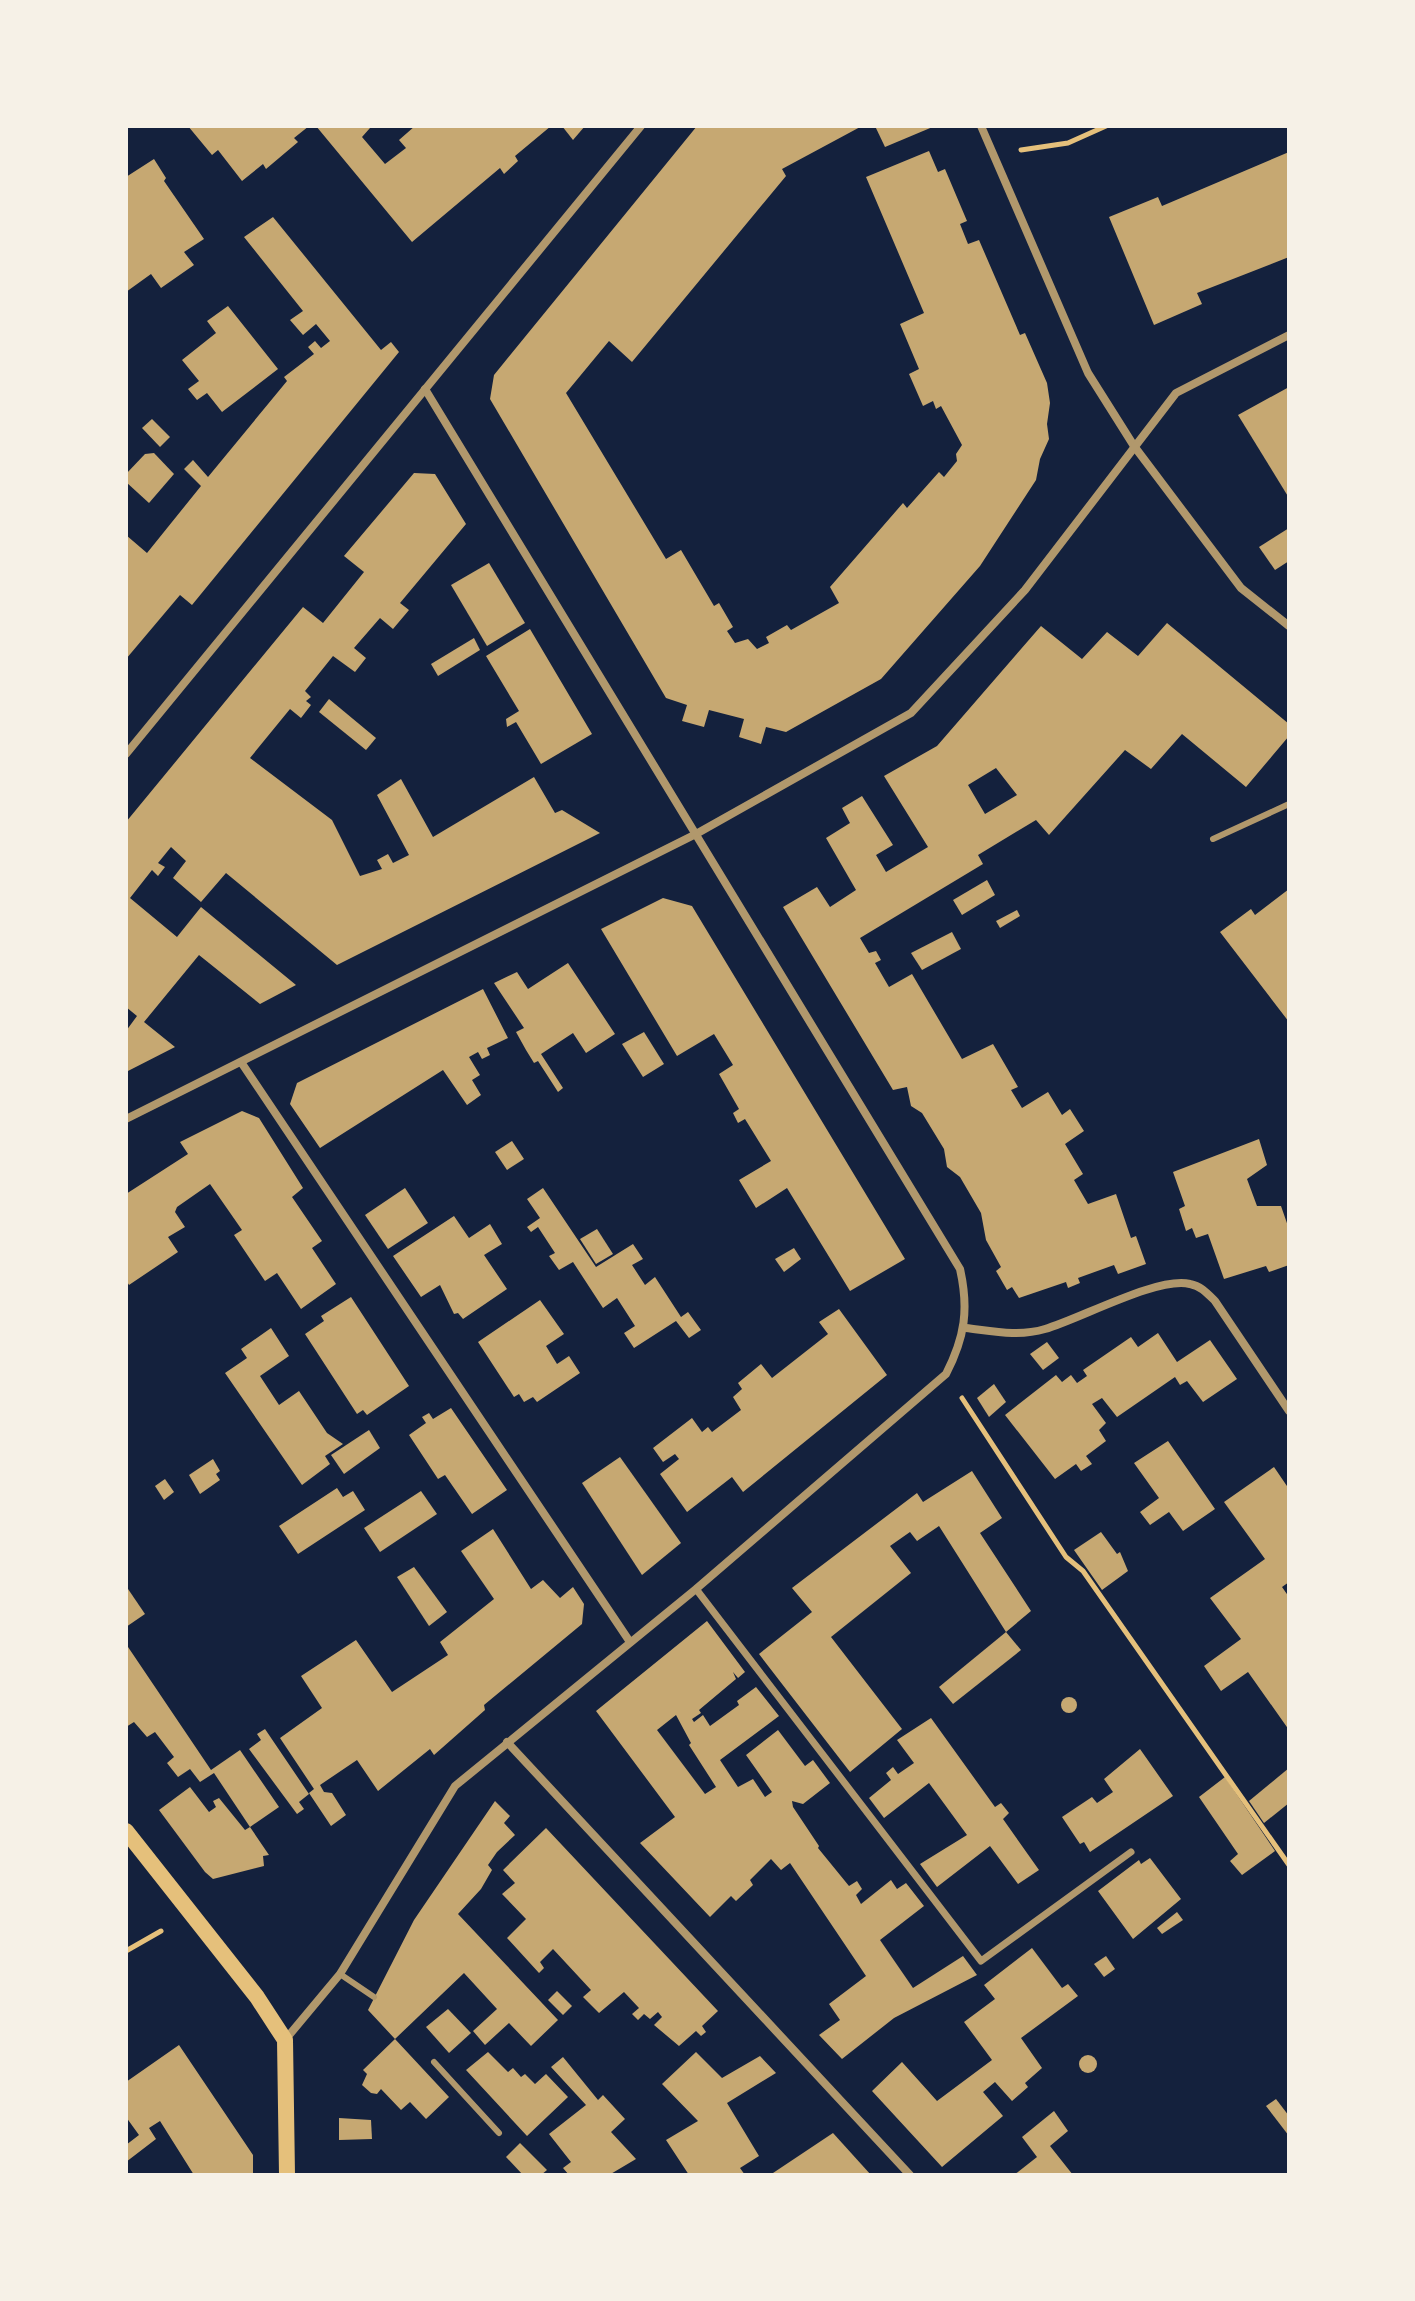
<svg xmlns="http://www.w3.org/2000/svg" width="1415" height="2301" font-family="Ubuntu,sans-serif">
	<rect width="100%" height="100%" fill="#14213d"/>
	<g fill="#c6a872" fill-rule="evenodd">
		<path d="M188,126H309L294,138L298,142L266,169L263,164L242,181L218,150L212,155Z"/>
		<path d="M316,126H368L370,128L362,137L385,164L406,148L399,140L415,126H551L515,156L518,161L504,174L500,168L412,242Z"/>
		<path d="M562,126H585L573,140Z"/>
		<path d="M697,126H862L782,169L786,176L632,362L609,341L566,393L666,559L681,550L714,606L719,603L733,627L727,631L735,643L748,639L757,649L769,643L766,637L787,625L791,630L839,603L830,587L903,503L907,508L939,472L944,477L957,461L956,454L962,445L941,406L936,409L933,401L923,406L909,374L919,369L900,324L924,313L866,177L929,151L938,172L945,169L967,221L960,224L968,244L979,240L1020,335L1025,333L1047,383L1050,403L1047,424L1049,439L1040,459L1036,480L980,566L881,679L786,732L766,727L761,744L739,737L744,719L709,710L704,727L682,721L687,705L666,698L490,399L494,375Z"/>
		<path d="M875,126H935L885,147Z"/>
		<path d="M1289,152V257L1197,293L1202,304L1154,325L1109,217L1158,197L1162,206Z"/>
		<path d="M154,159L166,178L164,181L204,239L184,252L194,265L161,288L151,274L126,292V177Z"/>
		<path d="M273,217L381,350L391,342L399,352L192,605L180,595L126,659V535L147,553L201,486L184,469L193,460L208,477L287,381L284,377L314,354L308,347L315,341L321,348L330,341L316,324L303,335L290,320L303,311L244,237Z"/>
		<path d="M228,306L278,369L222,412L207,393L197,400L188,389L199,381L182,360L216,333L207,321Z"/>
		<path d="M1289,387V498L1238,415Z"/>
		<path d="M152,419L170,437L160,447L142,428Z"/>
		<path d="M154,453L174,474L149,503L126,482V474L145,454Z"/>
		<path d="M414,473L435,474L466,524L400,603L409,610L393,629L380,618L354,648L366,658L355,672L333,656L305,691L311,697L306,701L311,705L301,718L290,709L250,758L332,820L360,876L382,869L377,860L388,854L393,863L409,855L377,795L401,779L433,837L534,777L555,813L562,810L600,833L337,965L226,873L201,902L173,878L186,861L171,847L158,863L165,867L158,876L152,870L130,898L177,937L201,907L296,985L260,1004L199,955L144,1022L175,1047L126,1072V1031L137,1016L126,1007V822L303,607L323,623L364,572L344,556Z"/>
		<path d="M1289,528V561L1275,570L1259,547Z"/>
		<path d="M489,563L525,623L487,646L451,585Z"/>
		<path d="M1167,623L1289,724V736L1246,787L1182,734L1151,769L1125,750L1049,835L1036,820L978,855L983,864L860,938L869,953L876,951L881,960L875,963L889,987L912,974L962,1059L993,1044L1018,1087L1011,1090L1022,1108L1048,1092L1062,1115L1070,1109L1084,1131L1065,1144L1083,1174L1074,1180L1088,1204L1116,1194L1131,1238L1136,1236L1146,1264L1118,1274L1114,1265L1078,1278L1080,1283L1068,1288L1066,1282L1019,1298L1012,1287L1007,1290L996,1271L1001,1267L986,1240L981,1213L960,1177L947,1167L944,1149L922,1113L911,1106L907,1087L893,1090L783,907L817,887L830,907L856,890L826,838L850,823L842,808L862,796L893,845L876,855L886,872L928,847L884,776L937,746L1041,626L1082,659L1107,632L1138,656ZM996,768L1017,795L985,814L968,785Z"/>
		<path d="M530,629L592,734L541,764L516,722L507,727L506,719L519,711L486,656Z"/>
		<path d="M474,638L480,650L438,676L431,664Z"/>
		<path d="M329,699L376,738L366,750L319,712Z"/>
		<path d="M987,880L995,895L962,915L953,900Z"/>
		<path d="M1289,889V1022L1220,932L1251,909L1255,915Z"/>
		<path d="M663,898L692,906L905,1259L850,1291L787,1188L756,1208L739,1180L771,1161L745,1119L738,1123L733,1113L739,1109L719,1074L733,1065L714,1034L677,1056L601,929Z"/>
		<path d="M1017,910L1020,916L1000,928L996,921Z"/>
		<path d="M952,932L961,949L922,970L911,953Z"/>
		<path d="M568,963L615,1034L586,1053L573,1033L541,1054L563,1088L558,1092L538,1061L534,1063L526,1050L516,1032L524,1028L494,983L517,972L528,989Z"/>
		<path d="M483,989L508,1038L487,1048L490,1055L482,1059L478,1052L469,1057L480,1075L472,1080L481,1095L467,1105L443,1070L320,1148L290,1104L297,1083Z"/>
		<path d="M644,1032L664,1064L643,1077L622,1044Z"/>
		<path d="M242,1111L259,1118L303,1188L292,1197L322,1241L312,1248L336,1284L301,1309L277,1273L265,1281L234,1235L242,1230L210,1184L177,1207L175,1212L185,1227L168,1237L178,1252L129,1285L126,1280V1194L188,1154L180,1142Z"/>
		<path d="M1259,1139L1267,1165L1247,1179L1257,1206H1281L1289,1229V1265L1269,1272L1266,1266L1224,1279L1208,1234L1196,1238L1192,1228L1186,1231L1179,1209L1185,1206L1173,1172Z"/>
		<path d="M512,1141L524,1159L507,1170L495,1152Z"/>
		<path d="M405,1188L428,1223L388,1249L365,1215Z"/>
		<path d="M543,1188L596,1267L633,1244L643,1259L632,1265L645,1285L655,1277L681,1317L688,1312L701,1330L689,1338L676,1321L634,1348L624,1333L635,1326L617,1298L603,1308L573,1262L559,1270L549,1256L555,1253L538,1227L531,1232L527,1227L540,1218L527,1199Z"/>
		<path d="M454,1216L469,1238L490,1224L502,1244L484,1255L507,1289L463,1319L458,1313L454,1314L440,1285L421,1297L393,1256Z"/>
		<path d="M597,1229L613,1254L596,1264L580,1239Z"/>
		<path d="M794,1248L801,1259L784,1272L775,1259Z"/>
		<path d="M351,1297L409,1386L367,1415L363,1410L357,1414L305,1334L324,1321L321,1316Z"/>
		<path d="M540,1300L564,1334L546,1346L557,1364L569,1356L580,1373L537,1402L533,1397L524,1402L519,1394L514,1397L478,1342Z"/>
		<path d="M839,1309L887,1375L743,1492L732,1477L687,1512L660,1474L679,1459L675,1454L663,1462L653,1448L692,1418L702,1432L708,1427L712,1432L741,1410L733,1397L742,1389L738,1383L761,1364L772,1378L828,1334L819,1322Z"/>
		<path d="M271,1328L289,1356L260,1376L279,1405L299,1391L327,1433L343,1444L325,1456L330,1464L302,1485L225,1373L247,1358L241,1349Z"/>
		<path d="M1158,1333L1177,1362L1210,1340L1237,1379L1203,1402L1187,1381L1180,1385L1175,1377L1117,1417L1102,1398L1092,1404L1106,1423L1099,1430L1106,1441L1086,1456L1092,1464L1081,1471L1076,1464L1055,1479L1005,1415L1056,1375L1062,1382L1071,1375L1077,1383L1087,1376L1083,1370L1131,1337L1138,1347Z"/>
		<path d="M1047,1342L1059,1358L1043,1370L1030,1354Z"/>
		<path d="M994,1384L1006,1402L989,1417L977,1398Z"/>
		<path d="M451,1408L507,1490L472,1514L445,1475L438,1479L409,1435L426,1423L422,1417L429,1413L433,1419Z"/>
		<path d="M369,1430L380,1448L344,1474L331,1455Z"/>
		<path d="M1168,1441L1215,1509L1183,1531L1169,1512L1150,1525L1140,1512L1159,1498L1134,1463Z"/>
		<path d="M620,1457L681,1543L642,1575L582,1483Z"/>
		<path d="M213,1459L220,1471L216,1474L220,1480L200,1494L189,1475Z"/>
		<path d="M1274,1467L1289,1489V1582L1282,1587L1289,1597V1730L1248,1672L1221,1691L1204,1666L1241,1639L1210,1598L1265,1559L1224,1502Z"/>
		<path d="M972,1471L1002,1518L980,1533L1031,1611L1006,1632L939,1526L917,1541L910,1532L890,1546L911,1573L831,1637L902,1729L850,1772L759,1654L812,1612L792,1588L917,1493L923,1502Z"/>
		<path d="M165,1479L174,1492L164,1500L155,1486Z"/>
		<path d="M337,1488L343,1497L353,1491L365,1510L298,1554L279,1526Z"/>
		<path d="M421,1491L437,1514L380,1552L364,1528Z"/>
		<path d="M493,1529L531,1589L543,1580L560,1598L573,1587L584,1604L582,1624L484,1705L485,1710L434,1755L430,1749L378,1791L357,1760L320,1785L324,1792L332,1793L346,1815L331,1826L309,1793L314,1789L280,1738L322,1708L301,1676L356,1640L392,1692L448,1655L440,1642L494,1599L461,1551Z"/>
		<path d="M1101,1532L1117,1554L1120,1552L1128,1571L1102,1590L1074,1550Z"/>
		<path d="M414,1567L447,1612L429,1626L397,1577Z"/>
		<path d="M126,1586L145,1614L126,1627Z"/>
		<path d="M707,1621L745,1672L738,1678L733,1672L736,1679L699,1710L701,1713L692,1719L694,1722L703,1715L710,1726L739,1705L737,1701L756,1687L779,1716L720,1760L738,1787L753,1779L765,1797L772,1792L746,1755L778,1730L805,1766L813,1760L830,1783L803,1804L792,1801L793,1807L819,1846L818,1848L849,1886L857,1881L862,1889L856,1895L861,1904L891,1880L897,1889L906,1883L924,1906L880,1940L913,1988L963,1956L977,1975L894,2018L842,2059L819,2035L840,2020L829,2004L866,1976L790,1863L781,1870L771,1859L750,1880L753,1885L736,1901L731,1896L710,1917L640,1843L675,1817L596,1711ZM676,1715L691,1743L689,1745L716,1787L705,1794L657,1730Z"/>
		<path d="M1006,1632L1021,1650L953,1704L939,1687Z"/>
		<path d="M126,1644L211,1770L240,1750L279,1807L250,1827L214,1773L200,1782L190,1769L178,1777L167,1763L174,1757L155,1732L147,1737L134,1722L126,1727Z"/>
		<circle cx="1069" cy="1705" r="8"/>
		<path d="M931,1718L995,1807L1001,1803L1009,1813L1003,1819L1039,1870L1018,1884L990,1846L937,1887L920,1864L967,1835L929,1783L884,1818L869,1798L891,1780L886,1773L893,1767L898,1774L914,1763L897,1740Z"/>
		<path d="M265,1729L309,1794L299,1802L304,1809L297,1814L249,1749L261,1740L257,1734Z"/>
		<path d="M1140,1749L1173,1796L1090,1852L1084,1842L1080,1844L1062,1817L1092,1797L1097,1803L1113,1792L1104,1779Z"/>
		<path d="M1289,1768V1803L1264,1823L1249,1801Z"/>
		<path d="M1225,1777L1275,1851L1242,1875L1230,1861L1238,1854L1199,1797Z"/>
		<path d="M190,1787L209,1812L216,1807L213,1801L219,1798L245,1830L250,1827L269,1855L263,1856L264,1866L213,1879L205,1872L159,1810Z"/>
		<path d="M495,1801L510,1816L504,1823L515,1835L497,1852L488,1865L492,1870L481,1889L458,1914L558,2020L531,2046L509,2023L485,2045L473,2031L497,2009L464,1973L395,2039L449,2097L426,2119L410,2102L401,2110L381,2089L377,2094L371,2093L362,2085L367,2074L363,2070L395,2039L368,2010L414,1920Z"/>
		<path d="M546,1828L718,2011L702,2026L706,2032L701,2036L696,2031L679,2046L654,2025L662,2017L658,2012L650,2019L644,2014L638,2020L632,2014L639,2008L624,1992L599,2013L583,1997L591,1990L553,1949L540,1962L544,1968L539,1973L507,1938L526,1919L502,1894L515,1883L503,1870Z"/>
		<path d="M1150,1858L1181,1899L1133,1939L1098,1891L1139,1860L1141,1864Z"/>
		<path d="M1177,1912L1183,1920L1162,1934L1157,1928Z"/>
		<path d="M1032,1948L1062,1988L1068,1984L1078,1996L1021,2038L1042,2068L1025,2083L1028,2087L1012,2101L995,2082L983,2092L1003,2116L942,2167L872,2091L902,2062L937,2101L992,2060L964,2022L995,1999L984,1985Z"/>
		<path d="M1106,1956L1115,1969L1104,1977L1094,1964Z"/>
		<path d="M557,1991L572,2006L563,2015L548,2000Z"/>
		<path d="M448,2009L471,2033L449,2053L426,2027Z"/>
		<path d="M179,2045L253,2155V2175H194L160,2121L149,2128L156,2139L126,2162V2145L139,2135L126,2117V2082Z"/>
		<path d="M488,2052L508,2072L513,2068L521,2077L525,2074L535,2084L546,2074L568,2097L527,2136L466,2070Z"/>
		<path d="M696,2052L722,2078L760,2056L776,2073L727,2103L759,2156L740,2168L745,2175H689L666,2140L698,2121L662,2084Z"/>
		<circle cx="1088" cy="2064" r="9"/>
		<path d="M563,2057L598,2100L603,2095L625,2119L611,2132L636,2159L609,2175H569L563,2168L571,2162L549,2134L586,2105L551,2067Z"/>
		<path d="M1276,2099L1289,2116V2136L1266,2106Z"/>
		<path d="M1054,2111L1068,2131L1050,2146L1073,2175H1014L1037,2157L1022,2137Z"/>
		<path d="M339,2118L371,2120L372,2139L339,2140Z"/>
		<path d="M833,2133L871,2175H770Z"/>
		<path d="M520,2143L547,2170L541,2175H523L506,2157Z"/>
	</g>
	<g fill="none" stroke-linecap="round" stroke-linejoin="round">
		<g stroke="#e5c07b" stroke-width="5">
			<path d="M1021,150L1068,143L1106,126"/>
			<path d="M962,1398L1066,1557L1083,1571L1289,1865"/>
			<path d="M126,1951L161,1931"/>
		</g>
		<g stroke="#b1986c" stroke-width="6">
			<path d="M1213,839L1289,804"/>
			<path d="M340,1974L374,1997"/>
			<path d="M434,2062L499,2133"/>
		</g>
		<path stroke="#b1986c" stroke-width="7" d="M696,1589L981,1961L1131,1852"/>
		<g stroke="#b1986c" stroke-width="8">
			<path d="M981,126L1088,373L1134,446L1241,588L1289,626"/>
			<path d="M126,754L641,126"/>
			<path d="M241,1062L630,1642"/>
			<path d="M126,1119L696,834L911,713L1025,590L1176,393L1289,335"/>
			<path d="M966,1328C992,1331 1019,1337 1045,1329C1080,1319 1158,1276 1190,1284C1201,1286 1207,1293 1215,1301L1289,1411"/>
			<path d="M507,1742L910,2175"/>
			<path d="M285,2040L340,1974L455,1786L696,1589L946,1374C965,1337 969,1309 960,1269L425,389"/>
		</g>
		<path stroke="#e5c07b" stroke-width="16" d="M126,1831L257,1997L285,2040L287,2175"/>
	</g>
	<rect width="1415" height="2301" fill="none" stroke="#f6f1e7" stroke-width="256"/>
</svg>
